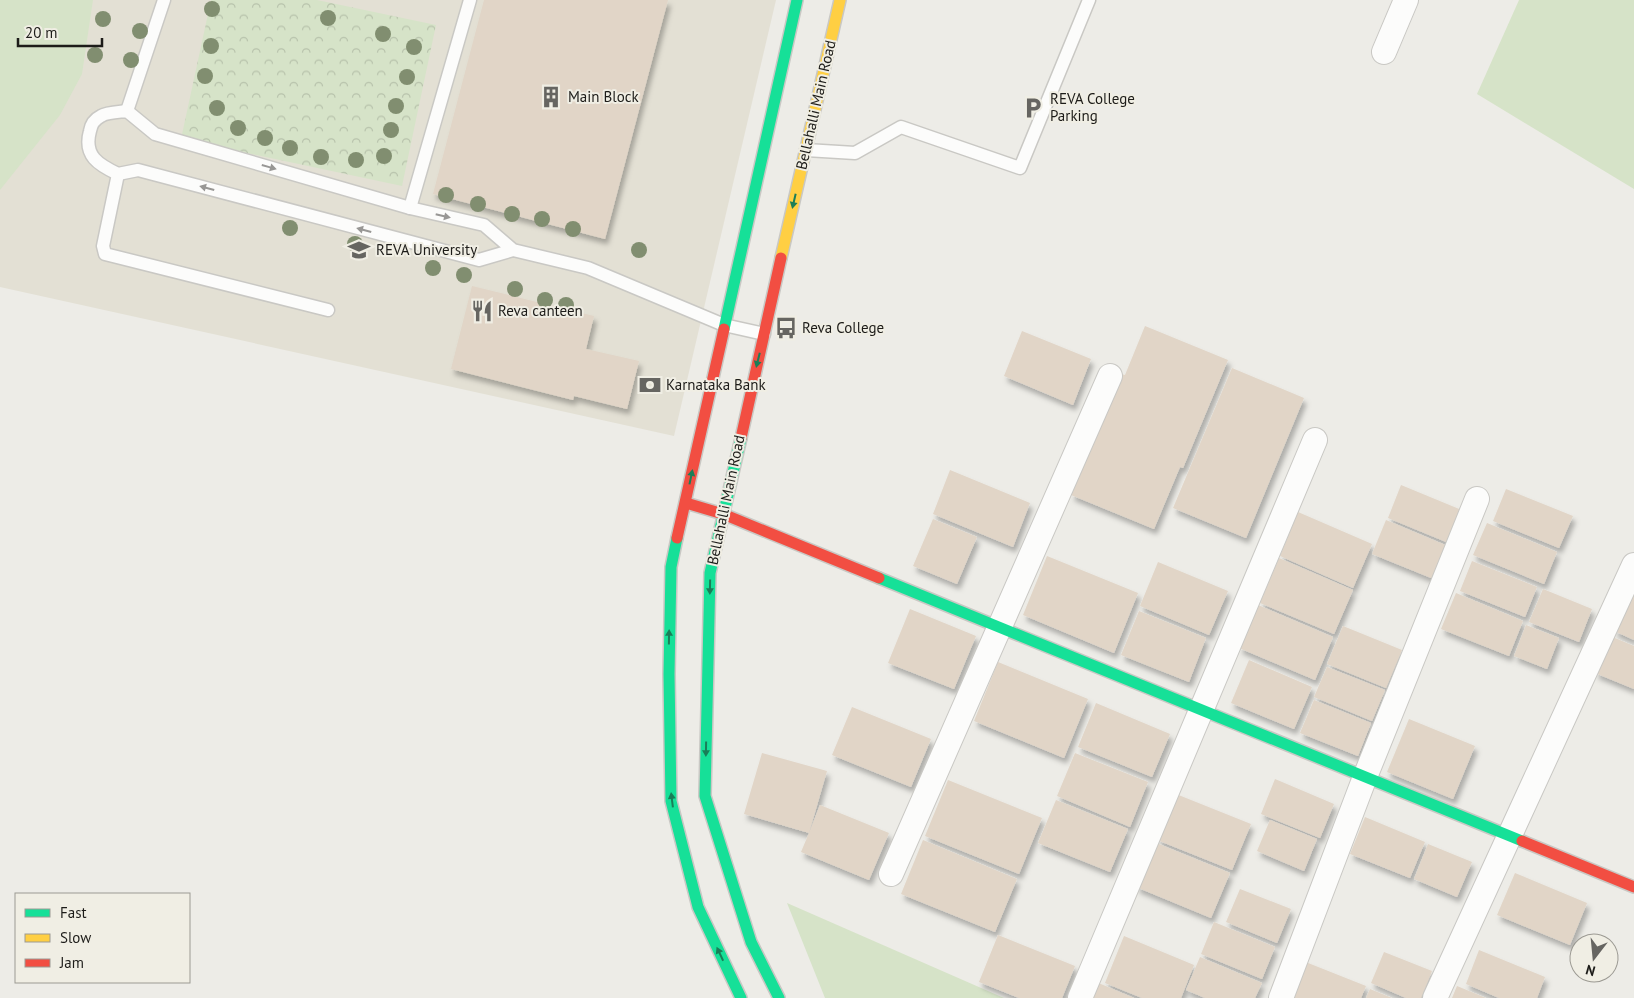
<svg xmlns="http://www.w3.org/2000/svg" width="1634" height="998" font-family="'PT Sans',sans-serif">
	<defs>
		<pattern id="park-crowns" width="20" height="18" patternUnits="userSpaceOnUse" patternTransform="scale(1.25)"><rect width="20" height="18" fill="#d6e3c8"/><path d="M2 6a3 3 0 1 1 6 0M12 15a3 3 0 1 1 6 0" fill="none" stroke="#b7c2ab"/></pattern>
		<filter id="shadow"><feDropShadow dx="3" dy="5.5" stdDeviation="2.5" flood-color="#0004"/></filter>
	</defs>
	<rect width="100%" height="100%" fill="#edece7"/>
	<path fill="#e3e0d4" d="M0,0H776L674,436L0,287Z"/>
	<g fill="#d6e3c8">
		<path d="M0,0H93L82,74L60,115L0,190Z"/>
		<path d="M1519,0H1634V189L1477,94Z"/>
		<path d="M787,903L1004,998H825Z"/>
	</g>
	<path fill="url(#park-crowns)" d="M211,0H317L436,25L402,186L181,139Z"/>
	<g fill="#e1d5c7" filter="url(#shadow)">
		<path d="M484,0H668L605,239L433,194Z"/>
		<path d="M472,286L594,316L586,349L639,361L627,409L574,396L573,400L451,369Z"/>
		<path d="M1145,326L1228,360L1183,468L1180,467L1154,529L1071,495L1121,374L1125,375Z"/>
		<path d="M1022,331L1091,359L1073,405L1004,376Z"/>
		<path d="M1232,368L1304,398L1246,538L1173,508Z"/>
		<path d="M950,470L1030,503L1013,547L933,514Z"/>
		<path d="M1401,485L1464,511L1451,544L1388,518Z"/>
		<path d="M1506,489L1573,516L1559,548L1493,521Z"/>
		<path d="M1298,512L1372,544L1353,588L1280,556Z"/>
		<path d="M933,519L977,537L957,584L913,566Z"/>
		<path d="M1386,520L1450,547L1436,580L1372,554Z"/>
		<path d="M1487,523L1557,552L1544,584L1473,555Z"/>
		<path d="M1047,556L1138,593L1114,653L1023,615Z"/>
		<path d="M1279,558L1353,590L1334,634L1260,603Z"/>
		<path d="M1472,561L1537,587L1525,617L1460,591Z"/>
		<path d="M1158,562L1228,591L1209,635L1140,606Z"/>
		<path d="M1543,589L1592,609L1579,642L1529,622Z"/>
		<path d="M1456,593L1523,621L1509,656L1441,629Z"/>
		<path d="M1630,594L1634,596V640L1614,631Z"/>
		<path d="M1258,605L1333,637L1315,680L1239,648Z"/>
		<path d="M910,609L976,636L954,689L888,663Z"/>
		<path d="M1139,611L1206,638L1189,682L1121,655Z"/>
		<path d="M1526,625L1559,638L1547,669L1514,656Z"/>
		<path d="M1343,626L1402,650L1386,688L1327,664Z"/>
		<path d="M1610,636L1634,646V689L1595,673Z"/>
		<path d="M1249,660L1312,687L1294,729L1231,703Z"/>
		<path d="M998,662L1088,699L1064,758L974,721Z"/>
		<path d="M1327,667L1385,690L1372,721L1314,697Z"/>
		<path d="M1314,700L1371,723L1358,756L1300,733Z"/>
		<path d="M1096,703L1170,734L1152,777L1078,747Z"/>
		<path d="M852,707L931,739L911,787L832,755Z"/>
		<path d="M1409,719L1475,746L1453,799L1387,772Z"/>
		<path d="M762,753L827,771L809,833L820,805L889,833L869,880L801,852L809,833L744,814Z"/>
		<path d="M1075,753L1148,782L1130,827L1057,796Z"/>
		<path d="M1275,779L1334,804L1320,838L1261,814Z"/>
		<path d="M948,780L1042,818L1019,874L925,836Z"/>
		<path d="M1176,794L1251,824L1232,870L1157,840Z"/>
		<path d="M1056,800L1128,829L1110,872L1038,843Z"/>
		<path d="M1365,817L1425,842L1410,878L1350,854Z"/>
		<path d="M1270,820L1317,839L1304,871L1257,851Z"/>
		<path d="M923,840L1017,879L995,932L901,894Z"/>
		<path d="M1154,842L1230,873L1211,918L1136,887Z"/>
		<path d="M1428,844L1472,862L1457,897L1414,879Z"/>
		<path d="M1515,873L1587,903L1570,945L1497,915Z"/>
		<path d="M1240,889L1291,909L1277,943L1226,922Z"/>
		<path d="M1214,922L1275,947L1262,979L1201,954Z"/>
		<path d="M998,935L1075,966L1062,998H1019L979,982Z"/>
		<path d="M1124,936L1194,965L1181,998H1142L1105,983Z"/>
		<path d="M1479,950L1545,977L1537,998H1499L1466,984Z"/>
		<path d="M1384,952L1432,971L1421,998H1406L1371,983Z"/>
		<path d="M1200,957L1262,983L1255,998H1205L1186,990Z"/>
		<path d="M1303,961L1366,986L1361,998H1296L1289,995Z"/>
		<path d="M1096,982L1134,998H1089Z"/>
		<path d="M1457,986L1486,998H1452Z"/>
		<path d="M1370,989L1392,998H1366Z"/>
	</g>
	<g fill="none" stroke-linecap="round" stroke-linejoin="round">
		<g stroke="#c9c8c4" stroke-width="15">
			<g id="lane">
				<path d="M127,111L164,0"/>
				<path d="M806,150L855,153L901,127L1020,168L1089,0"/>
				<path d="M118,174L103,246L105,254L328,310"/>
				<path d="M410,208L470,0"/>
				<path d="M513,250L479,260L138,170L118,174C99,165 83,156 90,131C91,125 95,119 101,116C107,112 120,112 127,111L155,134L410,208L484,225L513,250L588,268L724,325L764,334"/>
			</g>
		</g>
		<g stroke="#c9c8c4" stroke-width="26">
			<g id="street">
				<path d="M1384,52L1406,0"/>
				<path d="M891,874L1110,376"/>
				<path d="M1080,998L1315,440"/>
				<path d="M1281,998L1365,777L1477,499"/>
				<path d="M1435,998L1634,565"/>
			</g>
		</g>
		<g stroke="#c9c8c4" stroke-width="14">
			<g id="fast">
				<path d="M724,329L797,0"/>
				<path d="M741,438L710,573L705,796L751,942L779,998"/>
				<path d="M677,538L671,567L669,674L671,801L698,907L741,998"/>
				<path d="M879,578L1522,841"/>
			</g>
		</g>
		<g stroke="#c9c8c4" stroke-width="14">
			<path id="slow" d="M781,258L840,0"/>
		</g>
		<g stroke="#c9c8c4" stroke-width="14">
			<g id="jam">
				<path d="M741,438L781,258"/>
				<path d="M686,503L723,514L879,578"/>
				<path d="M677,538L724,329"/>
				<path d="M1522,841L1634,887"/>
			</g>
		</g>
		<use href="#lane" stroke="#fcfcfb" stroke-width="12"/>
		<use href="#street" stroke="#fcfcfb" stroke-width="24"/>
		<use href="#fast" stroke="#16e098" stroke-width="11"/>
		<use href="#slow" stroke="#ffcf43" stroke-width="11"/>
		<use href="#jam" stroke="#f24e42" stroke-width="11"/>
	</g>
	<g fill="#818e70">
		<circle cx="212" cy="9" r="8"/>
		<circle cx="328" cy="18" r="8"/>
		<circle cx="103" cy="19" r="8"/>
		<circle cx="140" cy="31" r="8"/>
		<circle cx="383" cy="34" r="8"/>
		<circle cx="211" cy="46" r="8"/>
		<circle cx="414" cy="47" r="8"/>
		<circle cx="95" cy="55" r="8"/>
		<circle cx="131" cy="60" r="8"/>
		<circle cx="205" cy="76" r="8"/>
		<circle cx="407" cy="77" r="8"/>
		<circle cx="396" cy="106" r="8"/>
		<circle cx="217" cy="108" r="8"/>
		<circle cx="238" cy="128" r="8"/>
		<circle cx="391" cy="130" r="8"/>
		<circle cx="265" cy="138" r="8"/>
		<circle cx="290" cy="148" r="8"/>
		<circle cx="384" cy="156" r="8"/>
		<circle cx="321" cy="157" r="8"/>
		<circle cx="356" cy="160" r="8"/>
		<circle cx="446" cy="195" r="8"/>
		<circle cx="478" cy="204" r="8"/>
		<circle cx="512" cy="214" r="8"/>
		<circle cx="542" cy="219" r="8"/>
		<circle cx="290" cy="228" r="8"/>
		<circle cx="573" cy="229" r="8"/>
		<circle cx="355" cy="244" r="8"/>
		<circle cx="639" cy="250" r="8"/>
		<circle cx="433" cy="268" r="8"/>
		<circle cx="464" cy="275" r="8"/>
		<circle cx="515" cy="289" r="8"/>
		<circle cx="545" cy="300" r="8"/>
		<circle cx="566" cy="305" r="8"/>
	</g>
	<defs><path id="oneway-solid" d="M-6-.8H1V-3.2L6.5 0L1 3.2V.8H-6Z" transform="scale(1.25)"/></defs>
	<g fill="#989795">
		<use href="#oneway-solid" transform="translate(269 167) rotate(16)"/>
		<use href="#oneway-solid" transform="translate(207 188) rotate(-165)"/>
		<use href="#oneway-solid" transform="translate(443 216) rotate(13)"/>
		<use href="#oneway-solid" transform="translate(364 230) rotate(-165)"/>
	</g>
	<g fill="#1a7e58">
		<use href="#oneway-solid" transform="translate(794 201) rotate(103)"/>
		<use href="#oneway-solid" transform="translate(758 360) rotate(104)"/>
		<use href="#oneway-solid" transform="translate(691 477) rotate(-78)"/>
		<use href="#oneway-solid" transform="translate(710 587) rotate(91)"/>
		<use href="#oneway-solid" transform="translate(669 637) rotate(-89)"/>
		<use href="#oneway-solid" transform="translate(706 749) rotate(91)"/>
		<use href="#oneway-solid" transform="translate(672 800) rotate(-97)"/>
		<use href="#oneway-solid" transform="translate(720 954) rotate(-115)"/>
	</g>
	<defs>
		<g id="building-bare" transform="scale(1.725)"><path d="M-4-6H4V6H1V3H-1V6H-4ZM-2.5-4.3h1.7v1.8h-1.7ZM.8-4.3h1.7v1.8H.8ZM-2.5-1h1.7V.8h-1.7ZM.8-1h1.7V.8H.8Z" fill="#666561" stroke="#f0eee4" stroke-width="2.5" paint-order="stroke"/></g>
		<g id="parking-bare" transform="scale(1.725)"><path d="M-3.5-5.5H1a3.5 3.5 0 0 1 0 7H-1V5.5H-3.5ZM-1-3.4V-.6H.8a1.4 1.4 0 0 0 0-2.8Z" fill="#666561" stroke="#f0eee4" stroke-width="2.5" paint-order="stroke"/></g>
		<g id="university-bare" transform="scale(1.725)"><path d="M0-5L7-2L0 1L-7-2ZM-4 1L0 2.5L4 1V4Q0 6-4 4Z" fill="#666561" stroke="#f0eee4" stroke-width="2.5" paint-order="stroke"/></g>
		<g id="restaurant-bare" transform="scale(1.725)"><path d="M-5-6h1v4h1v-4h1v4h1v-4h1v5L-1.5 .5V6h-2V.5L-5-1ZM5-6V6H3V1.5H1.5Q1.5-4 5-6Z" fill="#666561" stroke="#f0eee4" stroke-width="2.5" paint-order="stroke"/></g>
		<g id="bus-bare" transform="scale(1.725)"><path d="M-5-6H5V4H4V6H2V4H-2V6H-4V4H-5ZM-3.5-4V0h7V-4ZM-3.5 1.2v1.5H-2V1.2ZM2 1.2v1.5H3.5V1.2Z" fill="#666561" stroke="#f0eee4" stroke-width="2.5" paint-order="stroke"/></g>
		<g id="bank-bare" transform="scale(1.725)"><path d="M-6-4H6V4H-6ZM0-2.3a2.3 2.3 0 1 0 0 4.6a2.3 2.3 0 1 0 0-4.6Z" fill="#666561" stroke="#f0eee4" stroke-width="2.5" paint-order="stroke"/></g>
	</defs>
	<g fill-rule="evenodd">
		<use href="#building-bare" x="551" y="97"/>
		<use href="#parking-bare" x="1033" y="108"/>
		<use href="#university-bare" x="359" y="250"/>
		<use href="#restaurant-bare" x="482" y="311"/>
		<use href="#bus-bare" x="786" y="328"/>
		<use href="#bank-bare" x="650" y="385"/>
	</g>
	<g text-anchor="middle" stroke-width="4" stroke-linejoin="round" paint-order="stroke">
		<g font-size="15" fill="#1d1c19" stroke="#f0eee4" text-anchor="start">
			<text x="568" y="102">Main Block</text>
			<text x="1050" y="104">REVA College<tspan x="1050" dy="17">Parking</tspan></text>
			<text x="376" y="255">REVA University</text>
			<text x="498" y="316">Reva canteen</text>
			<text x="802" y="333">Reva College</text>
			<text x="666" y="390">Karnataka Bank</text>
		</g>
		<g font-size="15" fill="#1d1c19" stroke="#f0eee4">
			<text transform="translate(816 105) rotate(-77)" y="5">Bellahalli Main Road</text>
			<text transform="translate(726 500) rotate(-78)" y="5">Bellahalli Main Road</text>
		</g>
	</g>
	<rect x="15" y="893" width="175" height="90" fill="#f0eee4" stroke="#9c9a93"/>
	<rect x="25" y="909" width="25" height="8" fill="#16e098" stroke="#9c9a93"/>
	<text x="60" y="918" font-size="15" fill="#1d1c19">Fast</text>
	<rect x="25" y="934" width="25" height="8" fill="#ffcf43" stroke="#9c9a93"/>
	<text x="60" y="943" font-size="15" fill="#1d1c19">Slow</text>
	<rect x="25" y="959" width="25" height="8" fill="#f24e42" stroke="#9c9a93"/>
	<text x="60" y="968" font-size="15" fill="#1d1c19">Jam</text>
	<g transform="translate(1594 958) rotate(196)"><circle r="24" fill="#f0eee4" stroke="#9c9a93"/>
	<path d="M0-4L9 19L0 12L-9 19Z" fill="#666561"/>
	<text y="-8" font-size="14" font-weight="bold" text-anchor="middle" fill="#1d1c19">N</text>
	</g>
	<path d="M18 38v8h84v-8" fill="none" stroke="#1d1c19" stroke-width="2.5"/>
	<text x="25" y="38" font-size="15" fill="#1d1c19" stroke="#f0eee4" stroke-width="4" paint-order="stroke">20 m</text>
</svg>
